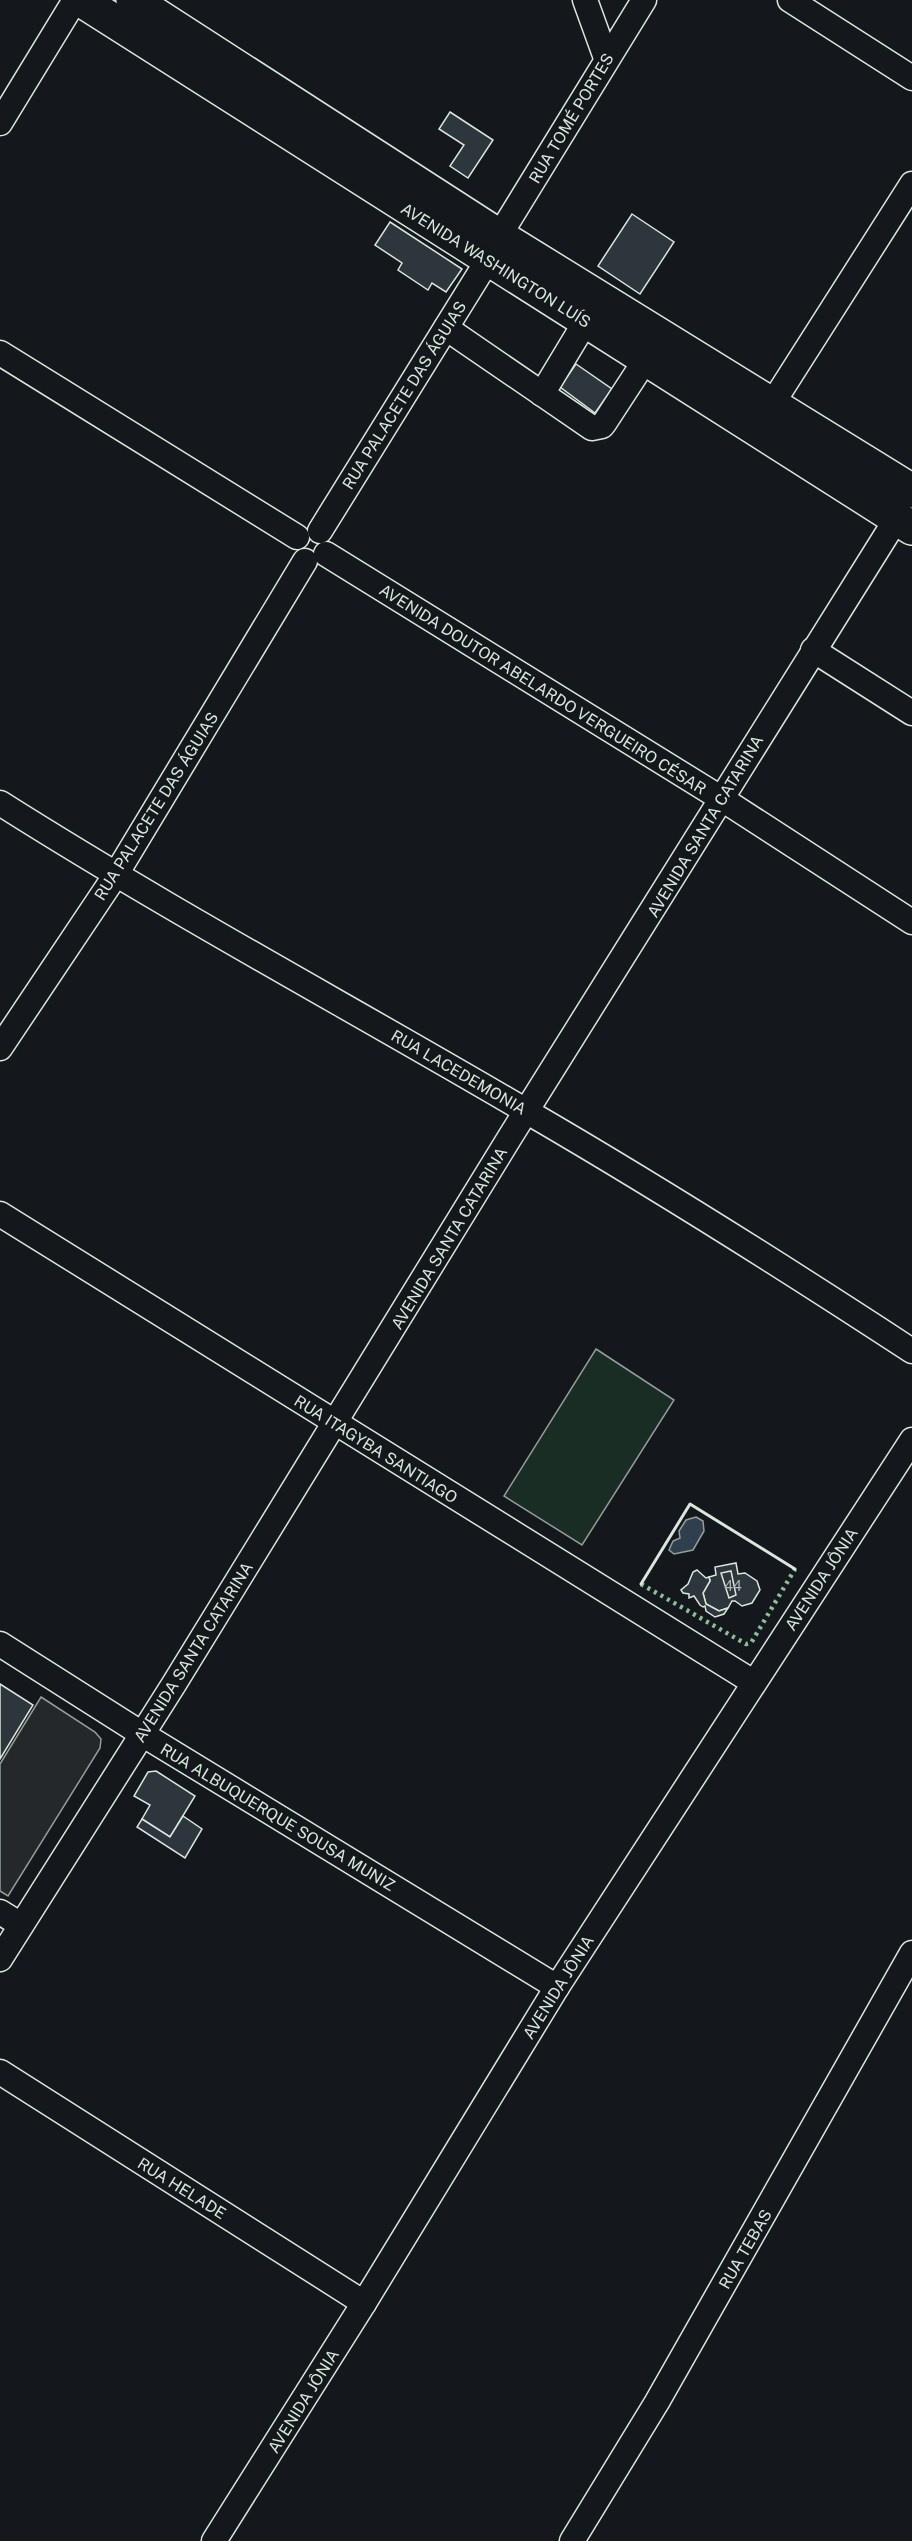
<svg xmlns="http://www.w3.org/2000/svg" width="912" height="2541" font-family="'Public Sans',sans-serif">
	<rect width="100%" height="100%" fill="#14181c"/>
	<path fill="#1a2d24" stroke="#939e99" stroke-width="1.5" d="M596,1349L674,1400L582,1545L504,1496Z"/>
	<path fill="#24282b" stroke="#939e99" stroke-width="1.5" d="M41,1697L95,1732L101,1739L100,1748L8,1896L0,1891V1764Z"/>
	<path fill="#2f3f4d" stroke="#939e99" stroke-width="1.5" d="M696,1517L703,1521L704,1531L693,1550L674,1554L669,1550L673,1541L680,1538L679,1531L686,1520Z"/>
	<g fill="#2c363c" stroke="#d8e6dc" stroke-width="1.5">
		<path d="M450,112L493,140L468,178L450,166L464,145L439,129Z"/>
		<path d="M632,214L674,242L640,294L598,266Z"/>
		<path d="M390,222L462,269L446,292L432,283L428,290L398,270L402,263L375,245Z"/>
		<path d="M576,364L612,389L595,413L560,387Z"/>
		<path d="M736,1563L738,1574L745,1573L757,1581L760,1590L752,1603L742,1606L735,1601H732L728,1608L719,1611L706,1604L703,1593L710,1581L709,1577L716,1575L715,1567Z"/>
		<path d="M697,1570L706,1578L709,1577L710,1581L703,1593L706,1604L719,1611L728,1608L724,1614L715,1617L706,1611L705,1606L703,1607L700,1605L694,1596L689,1598V1594L683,1593L681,1590L688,1584L693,1572Z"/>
		<path d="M731,1571L736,1595L729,1598L721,1573Z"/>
		<path d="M0,1684L33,1705L0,1759Z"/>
		<path d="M156,1771L195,1796L170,1837L142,1819L150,1805L134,1796L148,1772Z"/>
		<path d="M183,1816L202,1829L185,1858L137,1827L142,1819L170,1837Z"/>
	</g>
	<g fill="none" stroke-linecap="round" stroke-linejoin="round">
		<g stroke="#d8e6dc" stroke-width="27">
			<g id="minor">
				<path d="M585,0L606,58"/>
				<path d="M790,0L912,78"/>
				<path d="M0,123L75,0"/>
				<path d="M499,236L644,0"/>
				<path d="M446,328L592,428L602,426L605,422L646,359"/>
				<path d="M0,353L297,537"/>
				<path d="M542,394L586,321"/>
				<path d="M772,404L912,184"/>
				<path d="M320,531L488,260"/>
				<path d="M326,554L722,799L912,922"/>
				<path d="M813,650L912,713"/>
				<path d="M0,803C172,912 351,1008 526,1111C657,1187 785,1268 912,1351"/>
				<path d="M0,1048L115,876L305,561"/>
				<path d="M0,1214L753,1682"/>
				<path d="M0,1644L142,1734L557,1987"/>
				<path d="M0,1912L21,1925"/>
				<path d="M0,1959L174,1684L510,1137L897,518"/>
				<path d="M0,2072L364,2303"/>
				<path d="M214,2541L364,2303L557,1987L912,1440"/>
				<path d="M572,2541L657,2402L912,1953"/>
			</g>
		</g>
		<g stroke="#d8e6dc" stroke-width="36">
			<g id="highway">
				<path d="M81,0L912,528"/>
				<path d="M133,0L499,236L912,491"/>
			</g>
		</g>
		<use href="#minor" stroke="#14181c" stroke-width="24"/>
		<use href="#highway" stroke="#14181c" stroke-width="33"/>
		<path stroke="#8ac095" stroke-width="4.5" stroke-dasharray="3 4.5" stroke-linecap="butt" d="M641,1584L746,1644L751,1643L795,1569"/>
		<path stroke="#d8e6dc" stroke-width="3" d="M641,1584L690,1504L795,1569"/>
	</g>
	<g text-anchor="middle" stroke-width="4.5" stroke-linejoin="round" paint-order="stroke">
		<g font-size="14" fill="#adbab4">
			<text x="733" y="1591">44</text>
		</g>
		<g font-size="16" fill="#d8e6dc" stroke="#14181c">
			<text transform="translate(571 118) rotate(-59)" y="6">RUA TOMÉ PORTES</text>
			<text transform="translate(496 265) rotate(32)" y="6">AVENIDA WASHINGTON LUÍS</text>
			<text transform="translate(404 395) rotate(-58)" y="6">RUA PALACETE DAS ÁGUIAS</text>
			<text transform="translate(543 689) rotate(32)" y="6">AVENIDA DOUTOR ABELARDO VERGUEIRO CÉSAR</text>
			<text transform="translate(156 806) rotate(-58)" y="6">RUA PALACETE DAS ÁGUIAS</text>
			<text transform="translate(705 826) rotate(-59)" y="6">AVENIDA SANTA CATARINA</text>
			<text transform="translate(459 1072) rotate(30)" y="6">RUA LACEDEMONIA</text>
			<text transform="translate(449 1238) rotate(-59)" y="6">AVENIDA SANTA CATARINA</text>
			<text transform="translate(376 1449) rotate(32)" y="6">RUA ITAGYBA SANTIAGO</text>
			<text transform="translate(821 1579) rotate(-57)" y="6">AVENIDA JÔNIA</text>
			<text transform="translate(193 1652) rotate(-58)" y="6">AVENIDA SANTA CATARINA</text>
			<text transform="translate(278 1817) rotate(31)" y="6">RUA ALBUQUERQUE SOUSA MUNIZ</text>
			<text transform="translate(558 1987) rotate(-58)" y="6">AVENIDA JÔNIA</text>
			<text transform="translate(182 2188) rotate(32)" y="6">RUA HELADE</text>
			<text transform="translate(745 2249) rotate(-60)" y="6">RUA TEBAS</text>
			<text transform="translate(303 2401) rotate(-58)" y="6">AVENIDA JÔNIA</text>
		</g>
	</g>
</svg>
